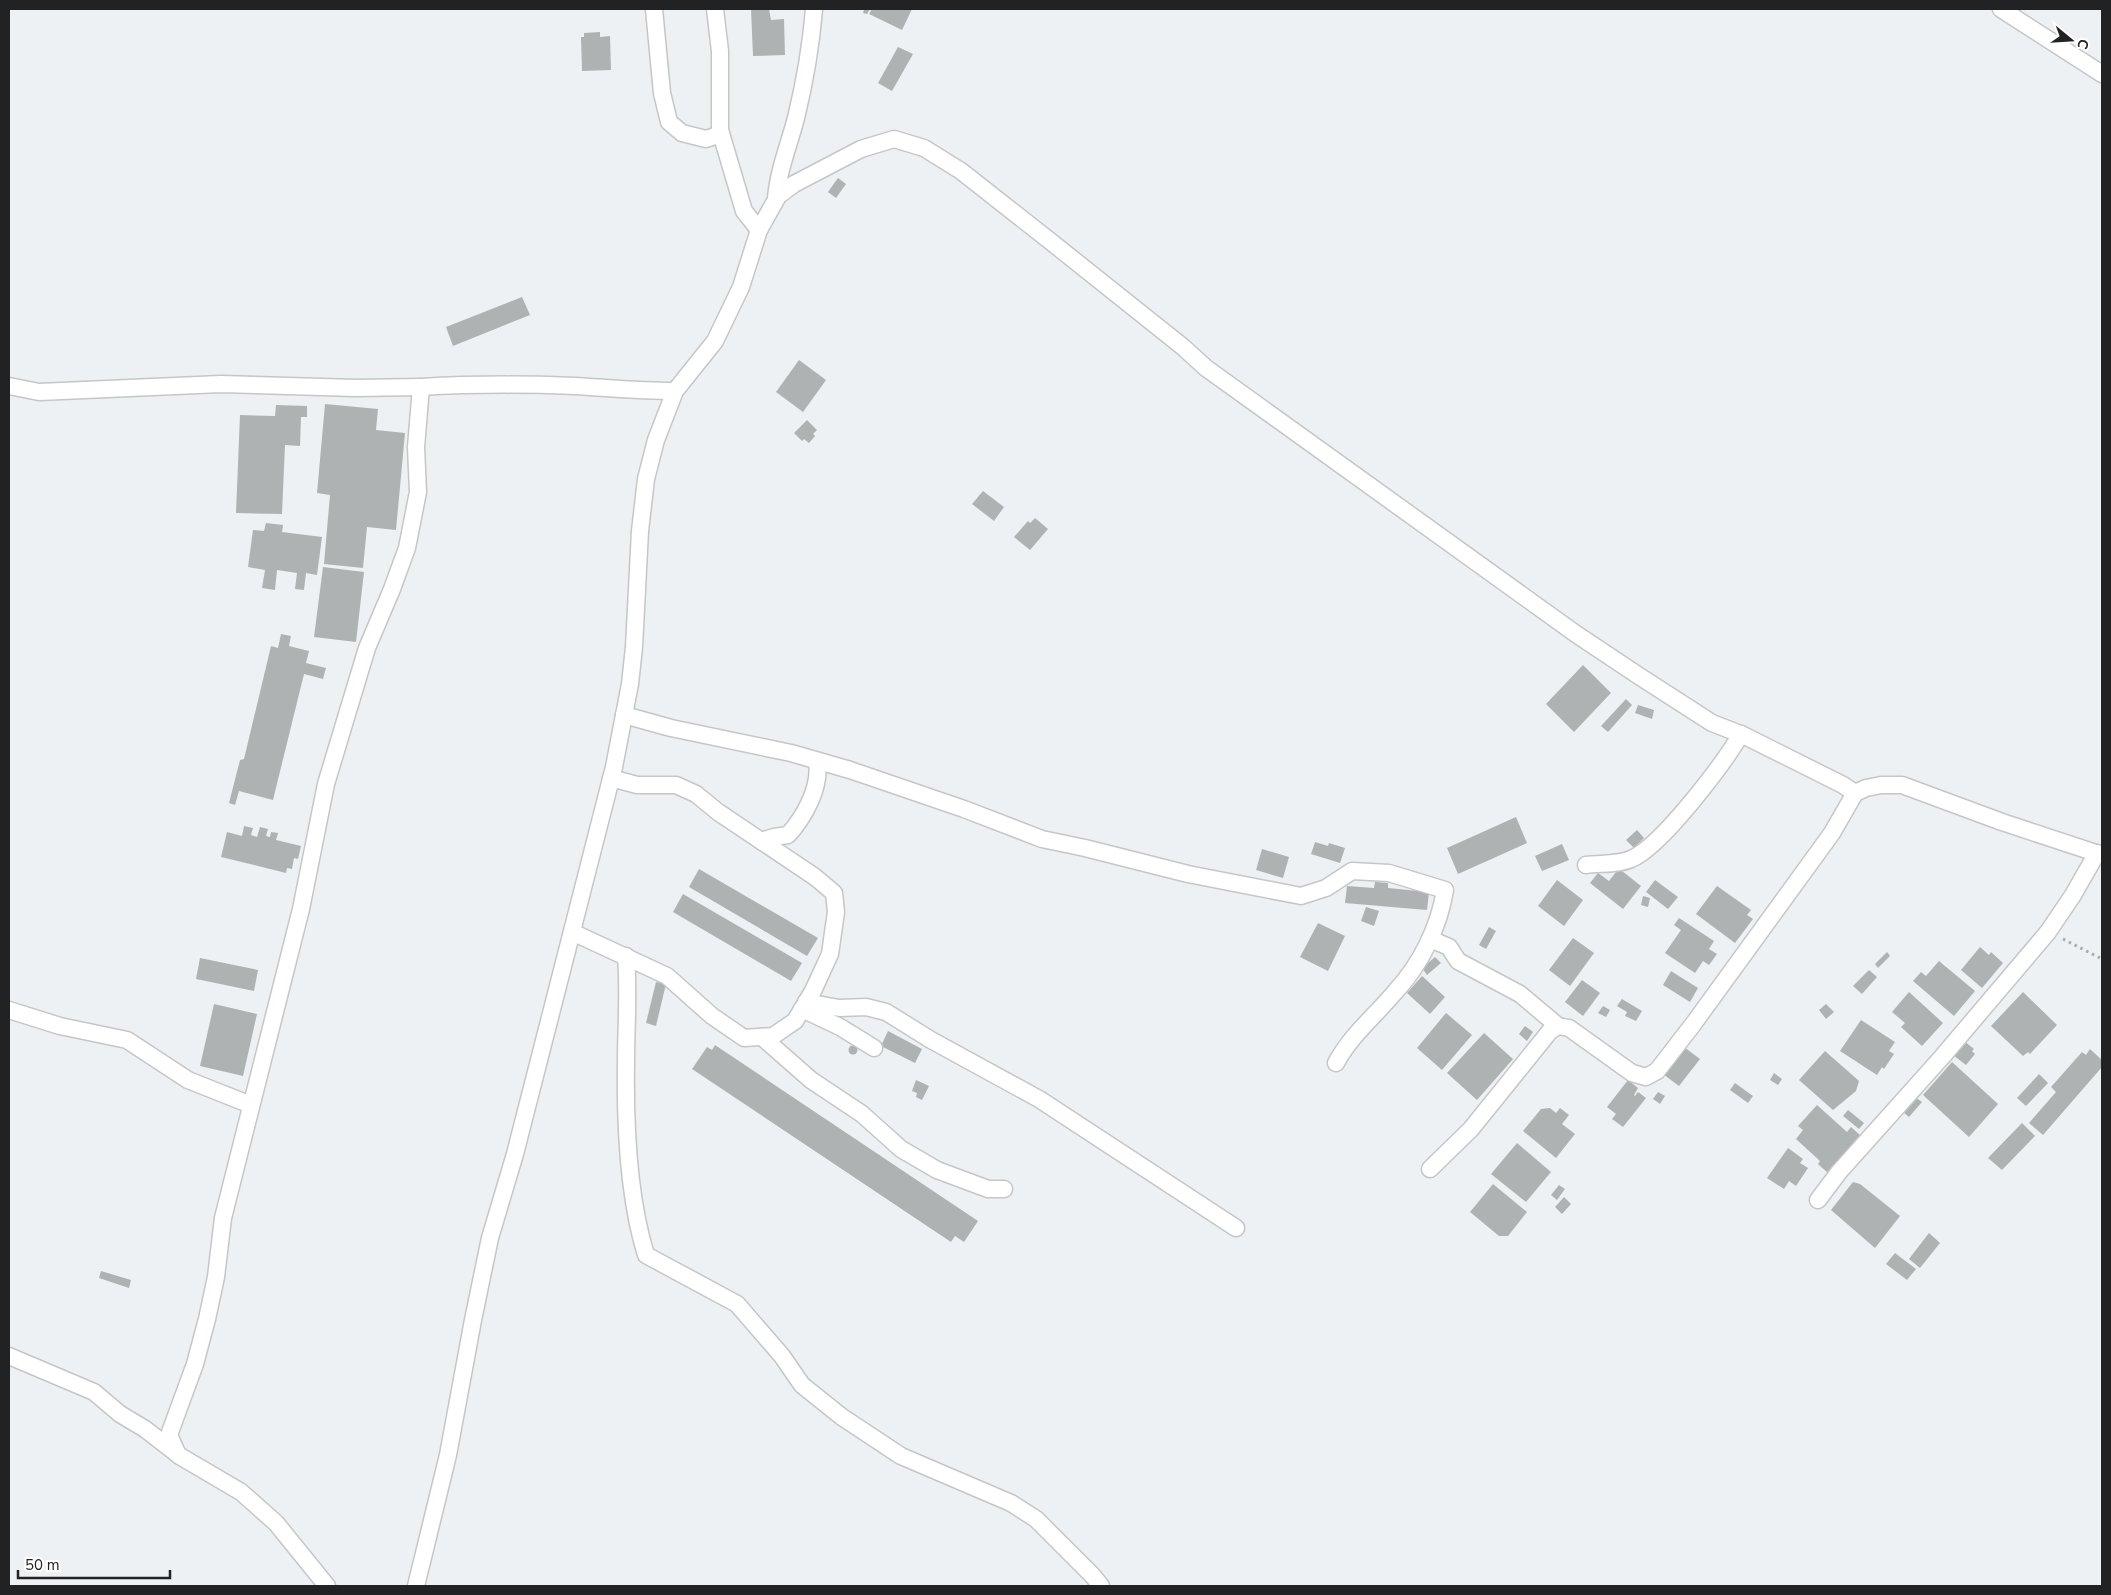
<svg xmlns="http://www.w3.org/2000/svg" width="2111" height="1595" font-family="'Nunito Sans',sans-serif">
	<rect width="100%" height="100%" fill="#eef1f3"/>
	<g fill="#aeb2b3">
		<path d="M751,9H769L771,20L784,19L785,55L753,56Z"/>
		<path d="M861,9H870L867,14L863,13L864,10Z"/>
		<path d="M872,9H912L902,30L869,14Z"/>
		<path d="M600,32V37L610,36L611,70L582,71L581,37H584V33Z"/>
		<path d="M898,47L913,54L892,91L878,83Z"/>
		<path d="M838,178L846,184L836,198L828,192Z"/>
		<path d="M522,297L530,315L453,346L446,327Z"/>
		<path d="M799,360L826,380L803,412L776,392Z"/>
		<path d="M325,404L378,409L376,430L405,433L396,530L367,527L363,568L324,564L330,495L317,493Z"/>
		<path d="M276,405L307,406V417H301L300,446L285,445L282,514L236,513L240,415L275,416Z"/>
		<path d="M807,420L817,430L813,434L815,436L809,443L804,439L802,441L794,433Z"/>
		<path d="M983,491L1004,507L994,521L972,504Z"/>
		<path d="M1035,518L1048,529L1030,550L1014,537L1028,521L1030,523Z"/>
		<path d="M266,523L283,525L282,532L322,537L317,575L306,573L304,590L295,589L297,573L277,570L275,590L262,588L265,570L248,567L253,530L264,531Z"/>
		<path d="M323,567L364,572L356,642L314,637Z"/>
		<path d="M281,634L291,636L289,646L309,651L306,663L326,668L323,679L304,674L273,800L239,791L235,805L229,803L240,760L244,759L271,646L278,648Z"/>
		<path d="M1583,665L1611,693L1574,732L1546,704Z"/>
		<path d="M1626,699L1632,705L1608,732L1601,726Z"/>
		<path d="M1638,705L1654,710L1652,719L1635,713Z"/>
		<path d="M1516,817L1527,843L1458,874L1447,848Z"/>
		<path d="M244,826L253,828L251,835L257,837L260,827L268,829L266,836L270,837L271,832L278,833L276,840L301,846L298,859L294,858L292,869L287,868L286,873L221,857L227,832L242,836Z"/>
		<path d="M1637,830L1644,838L1634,848L1626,840Z"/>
		<path d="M1315,842L1328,846L1329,843L1345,848L1340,863L1311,854Z"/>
		<path d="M1562,844L1569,860L1542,871L1535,856Z"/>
		<path d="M1262,849L1289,857L1283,878L1256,870Z"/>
		<path d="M699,869L818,938L807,956L689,887Z"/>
		<path d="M1622,871L1641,886L1623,909L1590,883L1598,873L1609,881L1616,872Z"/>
		<path d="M1557,880L1583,900L1564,926L1538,906Z"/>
		<path d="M1655,880L1678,897L1668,909L1646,892Z"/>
		<path d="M1375,882L1388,883V888L1429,892L1427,910L1345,903L1347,886L1374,888Z"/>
		<path d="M1717,886L1751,910L1747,915L1753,919L1735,943L1696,914Z"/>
		<path d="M683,894L802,963L791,981L673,912Z"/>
		<path d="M1643,896L1650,898L1648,907L1641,905Z"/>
		<path d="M1366,907L1379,911L1374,926L1361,921Z"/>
		<path d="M1679,918L1714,941L1709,949L1717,954L1709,965L1703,961L1695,973L1665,953L1681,930L1674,925Z"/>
		<path d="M1318,923L1345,936L1328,971L1300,957Z"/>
		<path d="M1489,927L1496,931L1486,949L1479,945Z"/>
		<path d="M1573,938L1594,953L1570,986L1549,970Z"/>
		<path d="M1980,947L1989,955L1991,952L2003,963L1982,988L1961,970Z"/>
		<path d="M1887,952L1890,956L1878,968L1875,964Z"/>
		<path d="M1435,957L1441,963L1427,975L1422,968Z"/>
		<path d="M200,958L258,970L254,991L196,979Z"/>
		<path d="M1939,961L1975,991L1954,1016L1913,981L1921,972L1926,976Z"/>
		<path d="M1869,970L1877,977L1862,994L1853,986Z"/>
		<path d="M1671,971L1698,988L1690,1002L1663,985Z"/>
		<path d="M1422,976L1445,997L1430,1014L1407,993Z"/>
		<path d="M1582,980L1600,993L1583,1016L1565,1002Z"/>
		<path d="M656,982L666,984L656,1026L646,1023Z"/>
		<path d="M1909,992L1943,1023L1922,1046L1901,1027L1905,1023L1892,1012Z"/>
		<path d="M2023,992L2057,1025L2030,1054L2028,1052L2023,1056L1991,1026Z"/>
		<path d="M1622,999L1642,1011L1636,1021L1625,1016L1627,1012L1617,1006Z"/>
		<path d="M214,1004L257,1014L243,1076L200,1066Z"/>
		<path d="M1826,1004L1834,1012L1826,1019L1819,1010Z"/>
		<path d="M1603,1006L1610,1010L1606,1017L1598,1013Z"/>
		<path d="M1446,1013L1472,1035L1442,1070L1417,1048Z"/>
		<path d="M1861,1020L1895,1042L1889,1051L1894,1054L1884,1069L1882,1067L1877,1075L1840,1051Z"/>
		<path d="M1525,1026L1533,1032L1527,1041L1519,1034Z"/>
		<path d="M888,1031L922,1049L915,1063L881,1046Z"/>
		<path d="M1484,1033L1513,1059L1477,1100L1447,1073Z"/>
		<path d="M1964,1041L1974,1049L1972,1051L1975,1054L1966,1065L1953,1055Z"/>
		<path d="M715,1045L978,1221L964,1242L955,1236L951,1242L692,1069L707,1047L712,1050Z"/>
		<circle cx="853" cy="1050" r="4.5"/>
		<path d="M1684,1047L1700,1059L1679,1086L1663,1074Z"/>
		<path d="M2090,1049L2102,1060V1067L2043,1135L2029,1123L2056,1092L2051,1087L2082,1052L2086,1055Z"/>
		<path d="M1825,1051L1859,1081L1856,1091L1833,1110L1799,1080Z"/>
		<path d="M1952,1062L1998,1104L1969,1137L1923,1095Z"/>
		<path d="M1774,1073L1782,1079L1778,1085L1770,1080Z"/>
		<path d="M2039,1074L2048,1083L2026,1106L2017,1098Z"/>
		<path d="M916,1080L929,1086L922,1100L916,1097L917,1093L912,1091Z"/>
		<path d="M1628,1080L1638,1088L1634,1095L1635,1096L1638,1092L1646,1098L1623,1127L1612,1119L1616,1114L1607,1107Z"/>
		<path d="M1735,1083L1753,1096L1748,1103L1730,1090Z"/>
		<path d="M1658,1092L1665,1096L1660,1104L1653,1099Z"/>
		<path d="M1915,1097L1922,1102L1909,1117L1903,1112Z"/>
		<path d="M1817,1105L1847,1132L1851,1127L1861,1136L1828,1173L1818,1164L1820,1161L1796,1139L1803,1130L1798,1126Z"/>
		<path d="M1550,1108L1556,1113L1560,1108L1569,1115L1562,1124L1575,1134L1556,1158L1523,1131L1541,1109Z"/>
		<path d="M1848,1110L1864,1123L1859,1129L1843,1116Z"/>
		<path d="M2022,1123L2035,1136L2002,1170L1988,1158Z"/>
		<path d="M1517,1143L1551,1172L1526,1202L1491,1174Z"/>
		<path d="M1788,1148L1803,1159L1800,1163L1808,1168L1796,1186L1789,1181L1784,1189L1767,1178Z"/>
		<path d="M1853,1182L1860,1184L1900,1216L1875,1248L1831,1210Z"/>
		<path d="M1493,1184L1527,1212L1508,1236H1499L1470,1212Z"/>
		<path d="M1559,1185L1565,1189L1557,1200L1551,1195Z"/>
		<path d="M1564,1197L1571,1204L1562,1214L1555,1207Z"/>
		<path d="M1929,1233L1940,1243L1920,1268L1909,1259Z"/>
		<path d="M1895,1253L1916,1269L1907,1280L1886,1264Z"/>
		<path d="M101,1271L131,1280L129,1288L99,1278Z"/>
	</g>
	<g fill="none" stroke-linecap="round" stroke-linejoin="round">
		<g stroke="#c3c7c8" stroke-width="19">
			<g id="minor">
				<path d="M654,9L662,93L669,122L682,133L706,139L721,134"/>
				<path d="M2001,9L2102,74"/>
				<path d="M776,199C778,171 789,145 796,118C805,81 811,46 814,9"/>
				<path d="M759,230L778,196L794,184L861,149L894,139L924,148L961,171L1050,241L1183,347L1206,368L1576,634L1639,676L1712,723L1743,735L1843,785L1855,793"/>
				<path d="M9,386L39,392L221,384L355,388L421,387"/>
				<path d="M624,715L671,728L791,753L850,770L964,809L1042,839L1085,848L1188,874L1301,896L1326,888L1352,871L1389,873L1445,890C1439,927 1421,964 1395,992C1375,1016 1351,1035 1336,1063"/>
				<path d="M761,841L774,837L788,835C805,816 821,787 817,761"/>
				<path d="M1586,865C1600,863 1618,865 1631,859C1661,847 1724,763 1741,734"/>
				<path d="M572,932L667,976L712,1016L744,1038L773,1036L795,1021L813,991L830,954L836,912L834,893L815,877L718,812L696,794L676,785H637L611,778"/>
				<path d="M1430,939L1449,947L1458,961L1520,994L1558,1026L1569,1028L1632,1073L1646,1077L1657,1071L1694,1023L1832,833L1855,793L1866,788L1881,785H1902L2002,822L2102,855"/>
				<path d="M626,956C629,992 626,1027 626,1062C625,1123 628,1197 646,1255L737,1304L782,1356L802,1385L842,1417L901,1456L1011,1503L1036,1519L1093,1576L1101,1586"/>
				<path d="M806,1002L839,1008L866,1007L886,1012L931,1040L1039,1099L1236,1228"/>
				<path d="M802,1009L840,1027L874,1048"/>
				<path d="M9,1010L60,1026L127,1040L188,1080L251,1105"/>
				<path d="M762,1037L811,1080L862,1114L901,1149L937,1170L988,1189H1004"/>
				<path d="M1430,1169L1471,1129L1550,1031L1558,1026"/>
				<path d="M1818,1200L1839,1172L1942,1057L2048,932L2073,895L2097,853"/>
				<path d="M9,1356L94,1392L120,1414L145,1429L176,1453"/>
				<path d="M327,1586L276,1523L241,1492L178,1455L169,1435L195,1364L207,1319L216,1277L223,1218L301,909L326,784L367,648L392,589L407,548L418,492L416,447L421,387C472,384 523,384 575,386C609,388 641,391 675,391"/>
				<path d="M416,1586L448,1455L473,1320L490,1238L515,1154L614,767L630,684L634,647L640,531L646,479L656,440L675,391L715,341L741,287L759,230L744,211L720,130V51L715,9"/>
			</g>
		</g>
		<path stroke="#a9abad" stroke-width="3" stroke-dasharray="2.5 4" stroke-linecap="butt" d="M2063,939L2102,959"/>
		<use href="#minor" stroke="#fff" stroke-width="16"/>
	</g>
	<rect width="2111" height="1595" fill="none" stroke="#212223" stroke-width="20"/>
	<g transform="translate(2071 40) rotate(108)" stroke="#ffffff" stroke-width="4" paint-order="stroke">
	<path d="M0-4L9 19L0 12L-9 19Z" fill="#212223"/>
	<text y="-8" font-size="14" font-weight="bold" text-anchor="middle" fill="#212223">С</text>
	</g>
	<path d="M18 1570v8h152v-8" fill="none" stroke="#212223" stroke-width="2.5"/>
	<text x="25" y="1570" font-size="15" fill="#212223" stroke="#ffffff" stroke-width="4" paint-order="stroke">50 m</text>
</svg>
